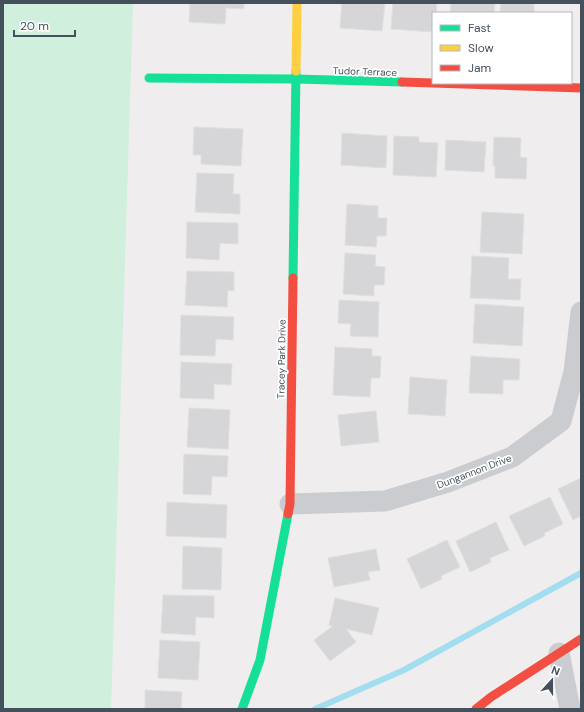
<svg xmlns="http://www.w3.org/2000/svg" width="584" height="712" font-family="'DM Sans',sans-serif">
	<rect width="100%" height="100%" fill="#efeded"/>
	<path fill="#d0efdc" d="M3,3H133L111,709H3Z"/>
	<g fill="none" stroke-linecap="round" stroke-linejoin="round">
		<path stroke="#a2def0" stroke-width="6" d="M315,709L404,670L581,573"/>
	</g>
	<g fill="#d6d5d7" stroke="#e0dfe0">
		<path d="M190,3H244V9L226,8L225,24L189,22Z"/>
		<path d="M342,3H385L382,31L340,28Z"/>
		<path d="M393,3H437L436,13H433V32L391,29Z"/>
		<path d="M451,3H495L494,13H450Z"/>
		<path d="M501,3H534V13H500Z"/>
		<path d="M194,127L243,129L241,166L201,164V155H193Z"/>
		<path d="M342,133L387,136L386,168L341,165Z"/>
		<path d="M394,136L419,137V142L438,143L436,177L393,175Z"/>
		<path d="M494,137L521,138L520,157L527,158L526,179L495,178V166H493Z"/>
		<path d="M446,140L486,142L484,172L445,170Z"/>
		<path d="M197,173L234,174L233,194H240V214L195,212Z"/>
		<path d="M347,204L378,206V218H387L386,236H377L376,247L345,245Z"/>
		<path d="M482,212L524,214L522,254L480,252Z"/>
		<path d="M187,222L238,223V244L220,243L219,260L186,258Z"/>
		<path d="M345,253L376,255L375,266L385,267L384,285H374V296L343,294Z"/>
		<path d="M472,256L509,258L508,279H521L520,300L470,298Z"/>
		<path d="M187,271L234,272V291L228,290L227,307L185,305Z"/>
		<path d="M339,300L379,302L378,337L350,336L351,324L338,323Z"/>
		<path d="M475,304L524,307L522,346L473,343Z"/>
		<path d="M181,315L234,317L233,340L216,339L215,356L180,355Z"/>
		<path d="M335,347L372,349V356H381L380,378H371L370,397L333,395Z"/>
		<path d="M471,356L520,359L519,380H503V394L469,393Z"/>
		<path d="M181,362L232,364L231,385L214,384V399L180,398Z"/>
		<path d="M410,377L447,380L445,416L408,414Z"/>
		<path d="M189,408L230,410L228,449L187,447Z"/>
		<path d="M376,411L379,442L341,446L338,415Z"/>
		<path d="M184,454L228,456L227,477L212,476L211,495L183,494Z"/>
		<path d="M581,478V516L573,520L558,489Z"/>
		<path d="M550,497L563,524L544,533L545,536L524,546L509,516Z"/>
		<path d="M167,502L227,505L226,538L166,536Z"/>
		<path d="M496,522L509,550L490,558L491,562L470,572L456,541Z"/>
		<path d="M447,540L460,567L441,576L442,579L421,589L407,559Z"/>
		<path d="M183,546L222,548L221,590L182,589Z"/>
		<path d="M376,549L380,570L368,572L370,580L334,587L328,558Z"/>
		<path d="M163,595L214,596V618L196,617L195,635L161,633Z"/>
		<path d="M335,598L379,608L372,635L346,629L356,642L330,661L314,640L333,626L329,625Z"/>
		<path d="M160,640L200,642L198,680L158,678Z"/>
		<path d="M145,690L182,692L181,709H145Z"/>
	</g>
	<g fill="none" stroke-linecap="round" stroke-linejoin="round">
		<g stroke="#cacccf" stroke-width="21">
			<path d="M290,504L385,501L448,482L512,457L561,421L574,372L581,312"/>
			<path d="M559,653L570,709"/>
		</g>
		<g stroke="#16e098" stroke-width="9">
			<path d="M149,78L296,79L402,82"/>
			<path d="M293,278L296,71"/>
			<path d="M242,709L260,660L288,514"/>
		</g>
		<path stroke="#ffcf43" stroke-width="9" d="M296,71L297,3"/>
		<g stroke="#f24e42" stroke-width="9">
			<path d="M402,82L581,88"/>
			<path d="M288,514L290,504L293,278"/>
			<path d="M476,709L491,697L581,639"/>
		</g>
	</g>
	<g text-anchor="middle" stroke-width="3.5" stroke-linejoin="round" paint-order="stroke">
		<g font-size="10" fill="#44505b" stroke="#fff">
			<text transform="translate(365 71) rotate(2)" y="4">Tudor Terrace</text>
			<text transform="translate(281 359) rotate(-89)" y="4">Tracey Park Drive</text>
			<text transform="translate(474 471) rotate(-21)" y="4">Dungannon Drive</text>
		</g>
	</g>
	<rect width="584" height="712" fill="none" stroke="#44505b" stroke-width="8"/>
	<rect x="432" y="12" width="140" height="72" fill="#ffffff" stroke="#b4b9bd"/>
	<rect x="440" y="25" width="20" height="6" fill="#16e098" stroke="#b4b9bd"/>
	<text x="468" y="32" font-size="12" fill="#44505b">Fast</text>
	<rect x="440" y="45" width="20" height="6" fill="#ffcf43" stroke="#b4b9bd"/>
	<text x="468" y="52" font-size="12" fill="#44505b">Slow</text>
	<rect x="440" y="65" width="20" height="6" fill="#f24e42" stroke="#b4b9bd"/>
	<text x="468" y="72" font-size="12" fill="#44505b">Jam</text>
	<g transform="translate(552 680) rotate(21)" stroke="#ffffff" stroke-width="3" paint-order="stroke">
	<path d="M0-3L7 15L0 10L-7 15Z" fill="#44505b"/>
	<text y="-6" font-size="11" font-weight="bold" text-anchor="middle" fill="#44505b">N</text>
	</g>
	<path d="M14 30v6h61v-6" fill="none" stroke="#44505b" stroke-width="2"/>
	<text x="20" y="30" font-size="12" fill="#44505b" stroke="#ffffff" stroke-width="3" paint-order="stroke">20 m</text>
</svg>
